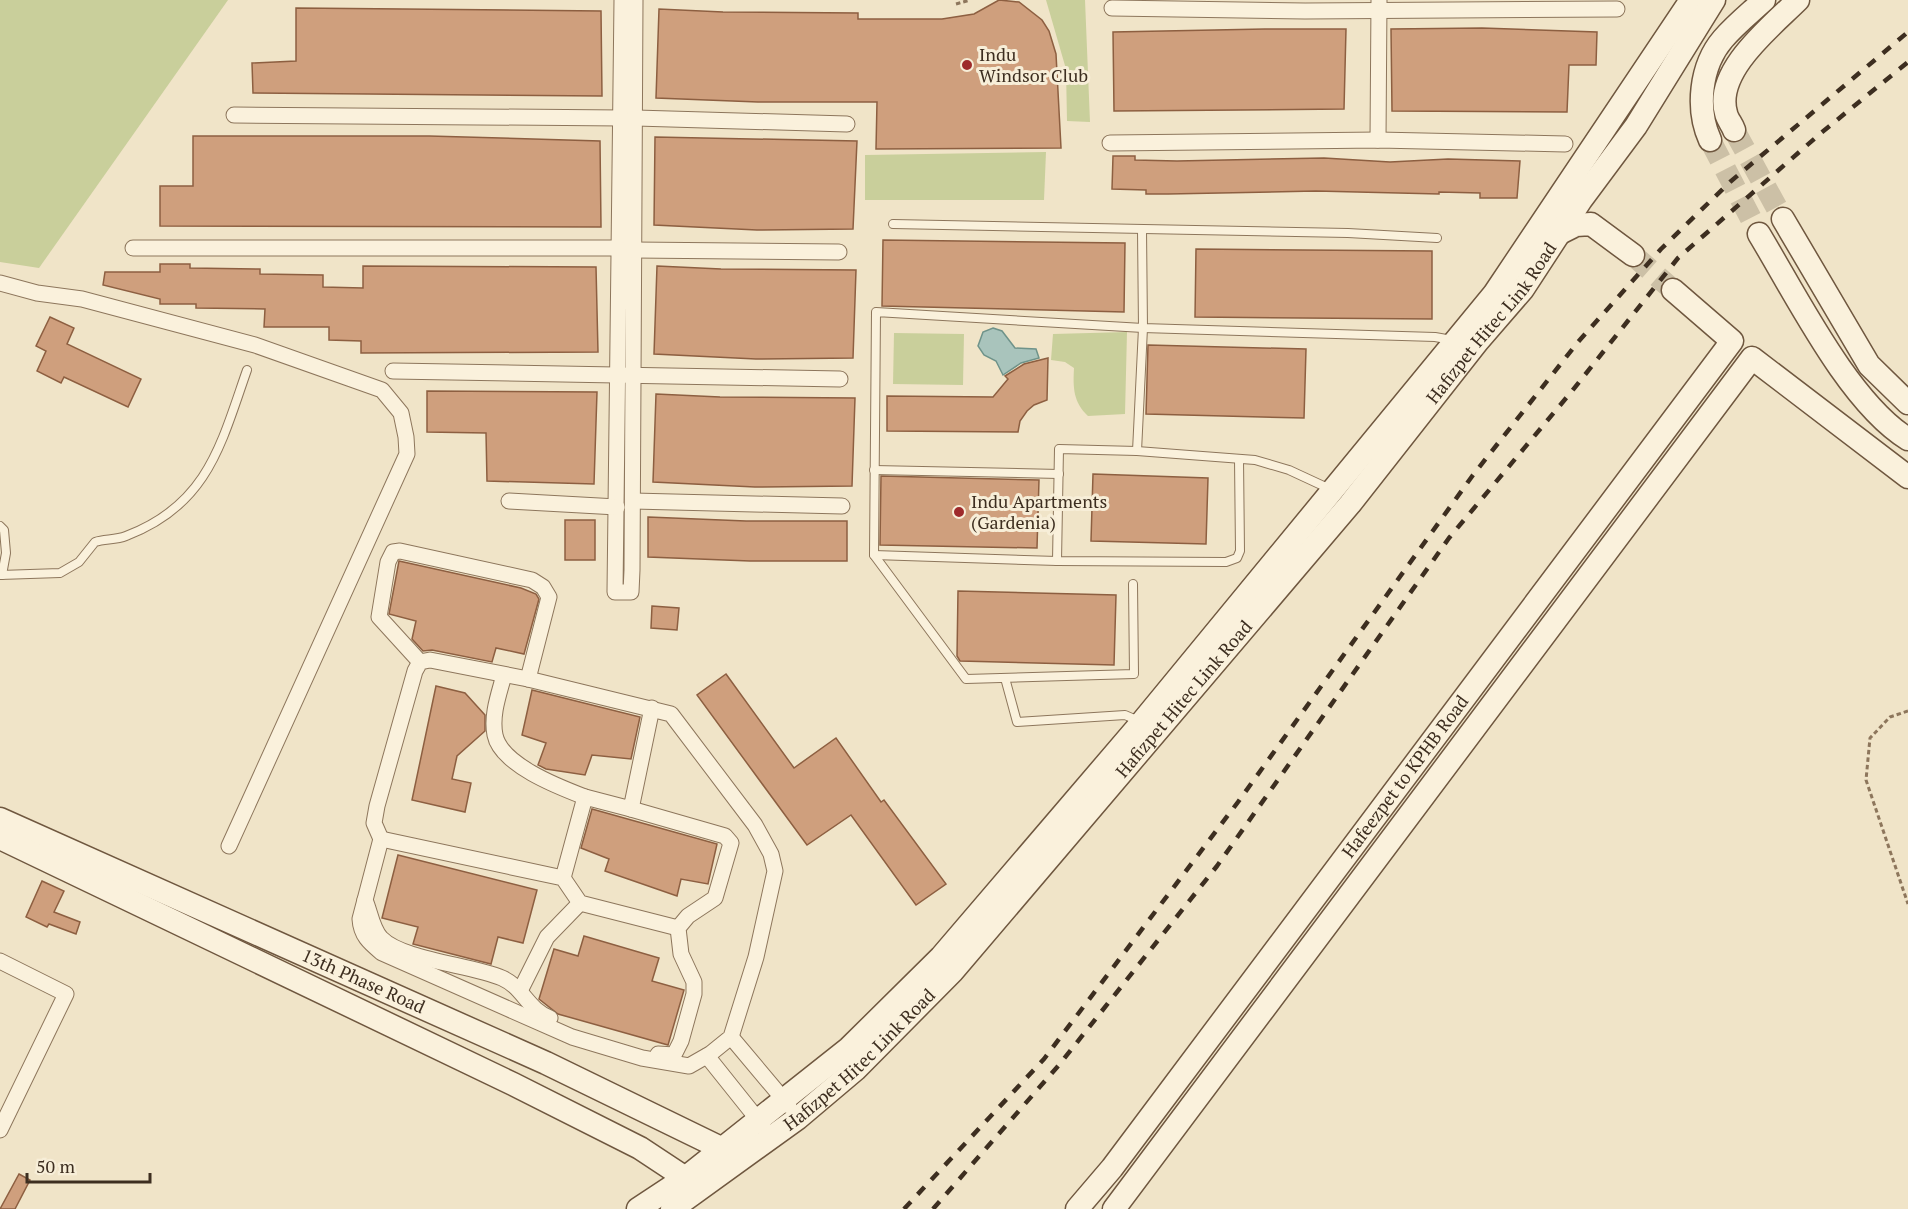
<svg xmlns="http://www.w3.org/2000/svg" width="1908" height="1209" font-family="'PT Serif',serif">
	<rect width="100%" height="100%" fill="#f0e4c8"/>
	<g fill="#c9cf9b">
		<path d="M0,0H228L39,268L0,262Z"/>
		<path d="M1046,0H1085L1090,122L1067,121L1066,69Z"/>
		<path d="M1046,152L1044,200H865V155Z"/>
		<path d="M1127,332L1125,414L1088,416C1073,402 1073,387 1074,368L1065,362L1051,360L1053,334Z"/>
		<path d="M894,333L964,334L963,385L893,384Z"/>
	</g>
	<path fill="#a9c4bc" stroke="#6f938a" stroke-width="1.5" d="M993,328L1002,331L1015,348L1036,349L1039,358L1021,363L1003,375L996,361L984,355L978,346L983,332Z"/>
	<g fill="#cf9f7d" stroke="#8d5f41" stroke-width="1.5">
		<path d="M999,0L1019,2L1042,20L1049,31L1056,54L1061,148L876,149L877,102H758L656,98L659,9L723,12L858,13V19H942L974,14Z"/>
		<path d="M296,8L601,11L602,96L253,93L252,63L296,61Z"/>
		<path d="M1482,28L1597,32L1596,65H1569L1567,112L1392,111L1391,29Z"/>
		<path d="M1265,29H1346L1344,109L1114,111L1113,32Z"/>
		<path d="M193,136H429L600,141L601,227L160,226V186H193Z"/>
		<path d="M655,137L857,141L853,229L757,230L654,225Z"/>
		<path d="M1113,156H1135V160L1177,161L1324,158L1390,162L1448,159L1520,161L1517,198H1480V193L1439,192V194L1316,191L1168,194H1146V190L1112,189Z"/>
		<path d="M883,240L1125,243L1124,312L882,306Z"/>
		<path d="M1196,249L1432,251V319L1195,317Z"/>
		<path d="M160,264H190V268L260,269V274L323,275V287L363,288V266L596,267L598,352L361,353V341L329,340V327H264L265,309L196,308V304H160V299L103,285L105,272H160Z"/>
		<path d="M657,266L721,269L856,270L853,358L756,359L654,354Z"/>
		<path d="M50,317L74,328L67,344L141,379L128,407L64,377L61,383L37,371L46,351L36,346Z"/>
		<path d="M1148,345L1306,349L1304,418L1146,414Z"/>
		<path d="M1048,358L1047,400L1034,405L1027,411L1020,421L1018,432L887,431V396L993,397L1008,379L1005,376L1024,364Z"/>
		<path d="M427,391L597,392L594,484L487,481L486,433L427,432Z"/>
		<path d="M656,394L720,397L855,398L852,486L755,487L653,482Z"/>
		<path d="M1093,474L1208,478L1206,544L1091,541Z"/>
		<path d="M881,476L1039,480L1037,548L880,545Z"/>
		<path d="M648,517L746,521H847V561H750L648,557Z"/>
		<rect x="565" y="520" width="30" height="40"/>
		<path d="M399,561L521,588L536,594L539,599L524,654L496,648L492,662L432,650L423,651L412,639L416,621L389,614Z"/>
		<path d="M958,591L1116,595L1114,665L960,661L957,656Z"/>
		<path d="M652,606L679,608L677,630L651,628Z"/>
		<path d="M726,674L794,768L836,738L881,802L884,800L946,884L916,905L851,815L807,845L697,695Z"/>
		<path d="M436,686L465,693L485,715V731L457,756L452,779L471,783L465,812L412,800Z"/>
		<path d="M532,690L640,717L631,759L592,755L585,775L546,769L538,765L546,743L522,735Z"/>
		<path d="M592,809L717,844L708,884L681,879L677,896L605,871L609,859L581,848Z"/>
		<path d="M398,855L537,890L523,943L498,937L491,964L413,944L418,927L382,918Z"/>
		<path d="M42,881L64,891L54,912L80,922L76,934L49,924L47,927L26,917Z"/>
		<path d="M584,936L659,958L652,981L684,990L668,1045L558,1014L539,999L554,949L578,956Z"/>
		<path d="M19,1174L30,1180L15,1209H0Z"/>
	</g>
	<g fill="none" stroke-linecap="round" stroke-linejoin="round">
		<g stroke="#ccc0a6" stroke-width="22" stroke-dasharray="22 11" stroke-linecap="butt">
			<path d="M1734,130L1783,219"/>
			<path d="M1710,140L1759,234"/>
			<path d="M1633,255L1673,290"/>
		</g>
		<g stroke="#8d765c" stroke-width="10">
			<g id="lane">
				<path d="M893,224L1348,233L1437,238"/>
				<path d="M1137,451L1143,328L1142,230"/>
				<path d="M874,470L1059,474"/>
				<path d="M0,526L4,530L6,553L2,575"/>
				<path d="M874,555L1057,561L1226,562L1237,558L1240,551L1239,459"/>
				<path d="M1057,561L1059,449L1137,451L1255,460L1289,470L1330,489"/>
				<path d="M0,575L60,573L79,562L95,542C105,539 116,540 126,536C208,505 221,444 247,370"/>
				<path d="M1133,584L1134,674L966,679L874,555L876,312L1143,328L1435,337L1452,340"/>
				<path d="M1005,678L1017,722L1125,715L1139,721"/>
			</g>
		</g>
		<g stroke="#8d765c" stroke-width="17">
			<g id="street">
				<path d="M622,0L615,592H631L632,570L635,0"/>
				<path d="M1112,8L1305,11L1617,9"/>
				<path d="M234,115L622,118"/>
				<path d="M636,118L847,124"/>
				<path d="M1378,140L1379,0"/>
				<path d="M1110,143L1378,140L1565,144"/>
				<path d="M133,248H618"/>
				<path d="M634,250L839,252"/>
				<path d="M0,283L37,293L82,299L255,345L382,390L401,413L406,437L407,454L229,846"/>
				<path d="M393,371L840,379"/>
				<path d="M509,501L617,507"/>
				<path d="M633,501L842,506"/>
				<path d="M430,660L528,679L671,714L755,825L771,854L775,871L756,957L731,1037L710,1054L689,1066L642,1058L572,1037L382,953C370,943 361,936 360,919L381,839L374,823L377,806L415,671L420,662Z"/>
				<path d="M420,662L379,617L388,562L393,552L400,551L532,580L543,587L549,597L528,679"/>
				<path d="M504,675C499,694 491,715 495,735C501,765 559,787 585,797"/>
				<path d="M631,809L725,836L731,843L715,898L688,916L678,928L681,954L694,982V994L681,1041L674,1055L658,1054"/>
				<path d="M381,839L563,878L580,903L678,928"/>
				<path d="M563,878L585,797L631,809L652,708"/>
				<path d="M365,900C370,911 372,929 381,938C402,960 472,965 502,978C523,987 528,1010 550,1018"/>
				<path d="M0,961L66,994L0,1130"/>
				<path d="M521,989L547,937L580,903"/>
				<path d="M731,1037L789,1106"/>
				<path d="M707,1056L763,1126"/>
			</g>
		</g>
		<g stroke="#6f573f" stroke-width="25">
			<g id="secondary">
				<path d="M1734,130C1732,124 1727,119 1726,113C1714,71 1772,26 1798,0"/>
				<path d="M1710,140C1696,109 1700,66 1723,39C1735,25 1750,13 1764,0"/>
				<path d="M1783,219L1869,365L1908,403"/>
				<path d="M1560,233L1576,225L1591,224L1633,255"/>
				<path d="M1759,234C1796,295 1849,403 1908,439"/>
				<path id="s1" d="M0,819L546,1063L733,1154"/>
				<path d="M0,838L513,1084L640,1148L696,1185"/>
				<path d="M638,1209L685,1178L849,1048L941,957L1142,722L1494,294L1691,0"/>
				<path id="s2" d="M672,1209L798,1118L856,1069L953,971L1350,504L1478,341L1523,289L1581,200L1636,126L1714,0"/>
				<path id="s3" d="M1077,1209L1112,1168L1732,341L1673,290"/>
				<path d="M1114,1209L1752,358L1908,477"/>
			</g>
		</g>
		<g stroke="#8d765c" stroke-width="3" stroke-dasharray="4.5 3" stroke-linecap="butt">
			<path d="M956,4L970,0"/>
			<path d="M1908,711L1890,717L1870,738L1866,780L1908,904"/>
		</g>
		<use href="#lane" stroke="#faf1dc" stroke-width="8"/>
		<use href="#street" stroke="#faf1dc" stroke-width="15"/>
		<use href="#secondary" stroke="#faf1dc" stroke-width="22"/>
		<g stroke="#3d2e20" stroke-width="4.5" stroke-dasharray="10 10" stroke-linecap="butt">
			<path d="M904,1209L1044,1059L1238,802L1473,475L1578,342L1661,249L1730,182L1908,32"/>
			<path d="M933,1209L1059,1065L1217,866L1449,538L1572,391L1678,258L1821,133L1908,62"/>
		</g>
	</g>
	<g fill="#9e2a2b" stroke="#f7eed8" stroke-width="2">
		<circle cx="967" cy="65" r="6"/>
		<circle cx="959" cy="512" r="6"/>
	</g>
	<g text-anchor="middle" stroke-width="6" stroke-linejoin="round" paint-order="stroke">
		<g font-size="18" fill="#3d2e20" stroke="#f7eed8" text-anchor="start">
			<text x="979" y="61">Indu<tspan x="979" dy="21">Windsor Club</tspan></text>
			<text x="971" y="508">Indu Apartments<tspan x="971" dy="21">(Gardenia)</tspan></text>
		</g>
		<g font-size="18" fill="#3d2e20" stroke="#f7eed8">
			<text dy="6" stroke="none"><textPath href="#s2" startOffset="1212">Hafizpet Hitec Link Road</textPath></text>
			<text dy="6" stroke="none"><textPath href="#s2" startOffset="726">Hafizpet Hitec Link Road</textPath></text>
			<text dy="6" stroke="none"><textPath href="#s3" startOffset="543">Hafeezpet to KPHB Road</textPath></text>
			<text dy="6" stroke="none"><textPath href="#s1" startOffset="398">13th Phase Road</textPath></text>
			<text dy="6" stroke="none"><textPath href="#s2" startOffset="240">Hafizpet Hitec Link Road</textPath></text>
		</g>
	</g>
	<path d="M27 1173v9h123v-9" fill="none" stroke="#3d2e20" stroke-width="3"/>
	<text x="36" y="1173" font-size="18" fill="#3d2e20" stroke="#f7eed8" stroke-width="4.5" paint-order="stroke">50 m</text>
</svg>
